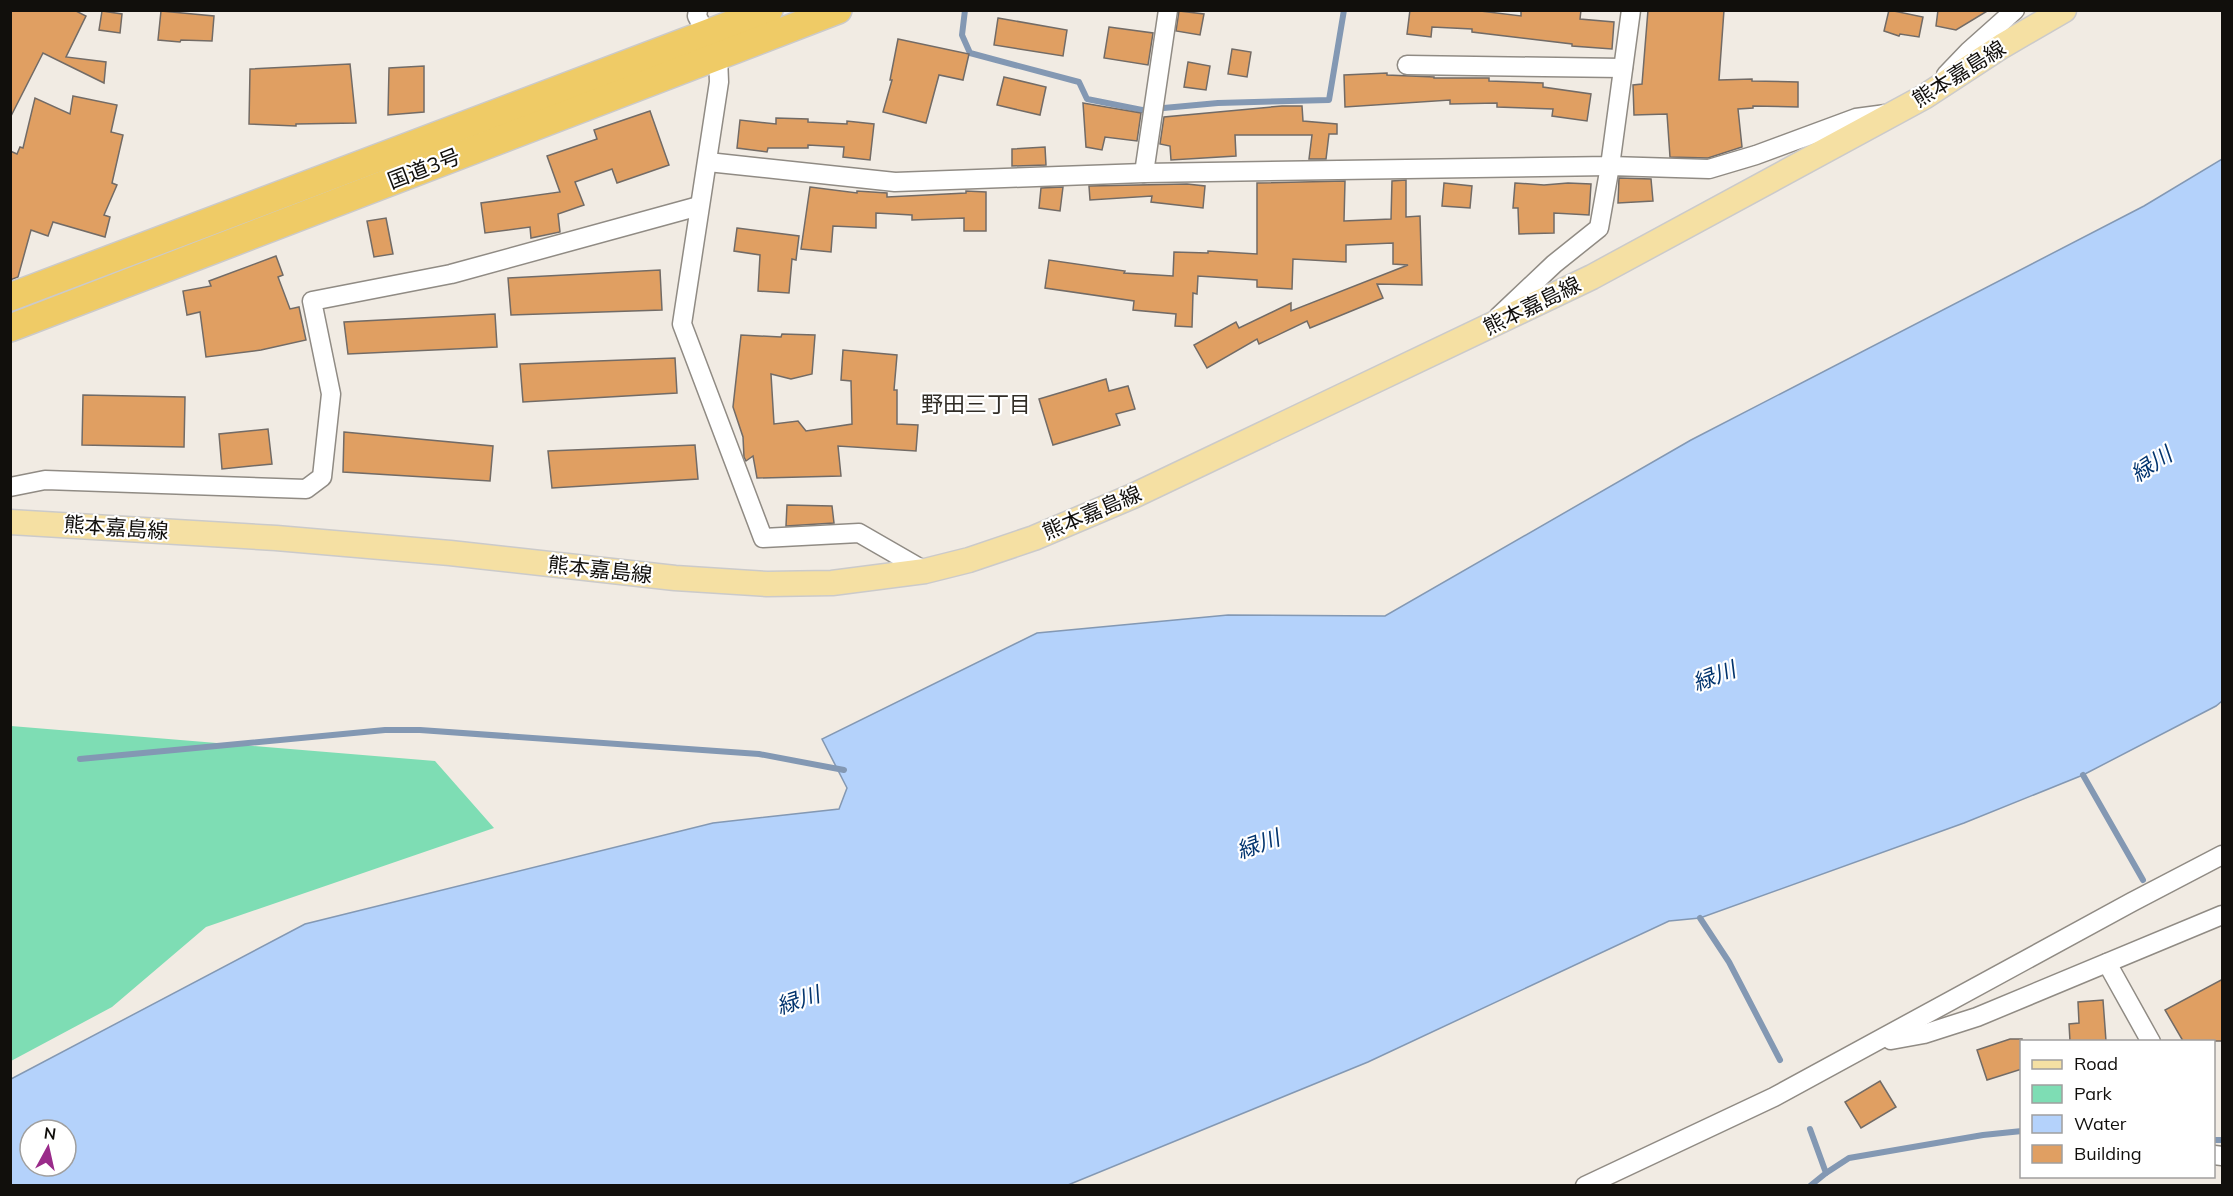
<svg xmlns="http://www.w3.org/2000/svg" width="2233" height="1196" font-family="Mulish,'Noto Sans JP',sans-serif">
	<rect width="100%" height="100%" fill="#f1ebe3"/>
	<path fill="#7eddb4" d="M11,726L435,761L494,828L206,927L112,1007L11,1061Z"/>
	<path fill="#b4d2fb" stroke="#8398b3" stroke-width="1.5" fill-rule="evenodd" d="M2222,159V701L2216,706L2083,775L1964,823L1700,918L1669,921L1368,1062L1068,1185H11V1079L305,924L713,823L839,809L847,788L822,739L1037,633L1228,615L1385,616L1691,440L2144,206ZM30,1130H66V1166H30Z"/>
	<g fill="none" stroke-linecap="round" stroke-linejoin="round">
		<g stroke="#8398b3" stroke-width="6">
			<path d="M965,10L962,35L970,53L1079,82L1087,99L1142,110L1218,103L1329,100L1344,10"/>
			<path d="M80,759L385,730H420L759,754L844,770"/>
			<path d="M2083,775L2143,880"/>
			<path d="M1700,918L1729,962L1780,1060"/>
			<path d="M2214,1140H2222"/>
			<path d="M1826,1173L1849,1158L1983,1135L2022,1131"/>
			<path d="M1810,1186L1826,1173L1810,1129"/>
		</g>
	</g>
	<g fill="#e09f62" stroke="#726b66" stroke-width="1.5">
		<path d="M10,10H74L86,16L66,57L106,62L104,83L43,53L10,118Z"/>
		<path d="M1410,10H1472L1521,16V10H1581L1580,19L1614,22L1612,49L1572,46V44L1472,32V29L1432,27L1431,37L1407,34Z"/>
		<path d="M1648,10H1724L1719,80L1752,79V81L1798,82V107L1753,106V108L1738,109L1742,147L1708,158L1670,157L1667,114L1634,115L1633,85L1642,84Z"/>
		<path d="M1889,10L1923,17L1919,37L1900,34L1899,36L1884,31Z"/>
		<path d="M1938,10H1989L1956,30L1936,26Z"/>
		<path d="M102,11L122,14L120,33L99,30Z"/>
		<path d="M161,11L214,16L212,41L181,40L180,42L158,40Z"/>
		<path d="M1179,11L1204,14L1200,35L1176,31Z"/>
		<path d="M998,18L1067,30L1063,56L994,45Z"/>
		<path d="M1109,27L1153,33L1148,65L1104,58Z"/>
		<path d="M898,39L969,54L963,80L939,75L926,123L883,112L892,80H890Z"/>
		<path d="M1232,49L1251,52L1247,77L1228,74Z"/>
		<path d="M1188,62L1210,66L1206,90L1184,87Z"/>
		<path d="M350,64L356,123L296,124V126L249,124L250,69Z"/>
		<path d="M424,66V112L388,115L389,68Z"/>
		<path d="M1387,73V75L1434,77V78H1489V81L1543,83V87L1591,94L1587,121L1552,116L1553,109L1497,107V103L1450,104V100L1345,107L1344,75Z"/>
		<path d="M1004,77L1046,87L1040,115L997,105Z"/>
		<path d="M73,96L117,105L111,132L123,135L112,183L117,185L104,215L110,217L105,237L53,222L48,236L31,230L18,277L10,280V151L17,154L20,147L23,148L35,98L70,114Z"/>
		<path d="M1083,103L1141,113L1137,141L1105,137L1102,150L1086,147Z"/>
		<path d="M1282,106H1302L1303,121L1337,124V134H1329L1326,159H1309L1312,135H1235L1236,156L1171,160L1170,146L1160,144L1164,117Z"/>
		<path d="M650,111L669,165L617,183L612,169L575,182L584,205L558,214L560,232L531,238L530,227L485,233L481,203L560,192L547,156L597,139L594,130Z"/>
		<path d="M776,118L808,119V122L847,124V121L874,124L870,160L843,157L844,147L808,145V148H768L767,152L737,148L740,120L776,124Z"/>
		<path d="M1045,147L1046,165L1012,166V149Z"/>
		<path d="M1619,178L1651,179L1653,201L1618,203Z"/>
		<path d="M1406,180V217L1420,216L1422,285L1377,284L1383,298L1310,328L1307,321L1259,344L1257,339L1207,368L1194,345L1236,322L1239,328L1291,303V311L1408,265L1393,264V243L1346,245V262L1293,259L1292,289L1257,287V280L1198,276L1197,294L1193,293L1192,327L1175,326L1176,314L1133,310L1134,301L1045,288L1049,260L1125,271L1124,273L1173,276L1174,252L1208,253V251L1257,254V183L1345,181L1344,221L1391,219L1392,181Z"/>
		<path d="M1444,183L1472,186L1470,208L1442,206Z"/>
		<path d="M1515,183L1544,185L1568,183L1591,184L1589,215L1554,213V233L1519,234L1518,208H1513Z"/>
		<path d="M1187,184L1205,186L1203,208L1151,202L1152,196L1090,200L1089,186Z"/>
		<path d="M810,187L857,193V191L887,193V197L966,193V191L986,192V231H964V218L912,220V215L876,213V228L833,226L831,252L801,249Z"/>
		<path d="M1063,187L1060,211L1039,208L1041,188Z"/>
		<path d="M386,218L393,254L374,257L367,221Z"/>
		<path d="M737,228L799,236L796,260L792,259L789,293L758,291L760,255L734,251Z"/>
		<path d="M276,256L283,275L278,277L290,309L299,307L306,340L261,350L206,357L200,312L187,315L183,291L211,286L209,281Z"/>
		<path d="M660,270L662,310L511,315L508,278Z"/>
		<path d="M495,314L497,347L348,354L344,322Z"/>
		<path d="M782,334L815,335L812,374L791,379L771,374L774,424L798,421L806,431L852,424L851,381L841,380L843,350L897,355L894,390H897V424L918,425L916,451L838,446L841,476L757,478L753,456L746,461L744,457L743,437L733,407L741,335L781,337Z"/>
		<path d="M675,358L677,393L523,402L520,364Z"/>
		<path d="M1106,379L1109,391L1128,386L1135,409L1116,414L1120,425L1053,445L1039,399Z"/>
		<path d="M83,395L185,397L184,447L82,445Z"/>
		<path d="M268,429L272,464L222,469L219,434Z"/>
		<path d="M344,432L493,446L490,481L343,472Z"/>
		<path d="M695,445L698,479L552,488L548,451Z"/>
		<path d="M787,505L832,506L834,523L786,526Z"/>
		<path d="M2223,979V1041H2183L2165,1010Z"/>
		<path d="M2103,1000L2106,1041H2070L2069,1024L2079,1023L2078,1002Z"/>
		<path d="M2010,1039H2022V1069L1987,1080L1977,1050Z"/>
		<path d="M1880,1081L1896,1107L1861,1128L1845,1102Z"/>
	</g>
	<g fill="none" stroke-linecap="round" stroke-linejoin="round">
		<g stroke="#908b84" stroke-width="21">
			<g id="minor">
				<path d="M698,10L697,16L718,57L719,82L682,324L763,538L859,533L925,571"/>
				<path d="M1407,65L1623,68"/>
				<path d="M1946,75L1969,51L2015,10"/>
				<path d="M708,162L895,182L1144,173L1610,166L1631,10"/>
				<path d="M1144,173L1168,10"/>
				<path d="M1498,317L1554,264L1599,228L1610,166L1709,169L1756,155L1856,118L1886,114"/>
				<path d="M10,487L45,480L306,489L322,477L331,394L312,301L451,274L699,206"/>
				<path d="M2107,963L2151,1042"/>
				<path d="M1891,1040L1924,1034L1977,1017L2222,915"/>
				<path d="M2214,1155L2222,1156"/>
				<path d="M1585,1186L1774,1097L2132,902L2222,855"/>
			</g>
		</g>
		<g stroke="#cbcaca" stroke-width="27">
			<path id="major" d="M10,522L276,538L450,553L675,578L767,584L832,583L925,571L969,560L1034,538L1133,496L1592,277L1924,97L2002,46L2064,10"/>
		</g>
		<g stroke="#cbcaca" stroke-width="30">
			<g id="highway">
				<path d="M10,297L769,10"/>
				<path d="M10,328L838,10"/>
			</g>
		</g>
		<use href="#minor" stroke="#fff" stroke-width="18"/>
		<use href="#major" stroke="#f5e0a3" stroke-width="24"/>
		<use href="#highway" stroke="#efcb66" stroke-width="27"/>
	</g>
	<g text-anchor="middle" stroke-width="4.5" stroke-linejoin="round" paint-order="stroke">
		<g font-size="21" fill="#110f0c" stroke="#fff">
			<text transform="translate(1959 74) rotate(-32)" y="7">熊本嘉島線</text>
			<text transform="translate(424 169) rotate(-21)" y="7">国道3号</text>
			<text transform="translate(1532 306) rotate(-26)" y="7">熊本嘉島線</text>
			<text transform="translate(1092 513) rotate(-23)" y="7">熊本嘉島線</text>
			<text transform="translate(116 528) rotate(4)" y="7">熊本嘉島線</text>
			<text transform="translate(600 570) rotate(6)" y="7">熊本嘉島線</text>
		</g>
		<g font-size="22" fill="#312d27" stroke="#fff">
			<text x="976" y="412">野田三丁目</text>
		</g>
		<g font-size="22" font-style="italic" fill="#02346e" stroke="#fff">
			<text transform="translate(2151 464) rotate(-33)" y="8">緑川</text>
			<text transform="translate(1714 676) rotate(-21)" y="8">緑川</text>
			<text transform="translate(1258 844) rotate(-20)" y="8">緑川</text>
			<text transform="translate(798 1000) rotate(-18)" y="8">緑川</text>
		</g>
	</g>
	<rect width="2233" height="1196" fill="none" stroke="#110f0c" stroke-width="24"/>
	<rect x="2020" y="1040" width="195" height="138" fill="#ffffff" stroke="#a09f9e" stroke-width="1.5"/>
	<rect x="2032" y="1060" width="30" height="9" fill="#f5e0a3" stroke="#a09f9e" stroke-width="1.5"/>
	<text x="2074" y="1070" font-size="18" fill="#110f0c">Road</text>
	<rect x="2032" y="1085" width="30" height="18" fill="#7eddb4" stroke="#a09f9e" stroke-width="1.5"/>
	<text x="2074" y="1100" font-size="18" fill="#110f0c">Park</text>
	<rect x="2032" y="1115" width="30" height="18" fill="#b4d2fb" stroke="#a09f9e" stroke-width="1.5"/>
	<text x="2074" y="1130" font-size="18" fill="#110f0c">Water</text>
	<rect x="2032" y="1145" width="30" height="18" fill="#e09f62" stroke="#a09f9e" stroke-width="1.5"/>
	<text x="2074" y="1160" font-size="18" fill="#110f0c">Building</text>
	<g transform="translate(48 1148) rotate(8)"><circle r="28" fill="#ffffff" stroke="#a09f9e" stroke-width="1.5"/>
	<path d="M0-4.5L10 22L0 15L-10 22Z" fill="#9a2b8a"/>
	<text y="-9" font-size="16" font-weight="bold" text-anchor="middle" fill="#110f0c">N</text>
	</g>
</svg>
